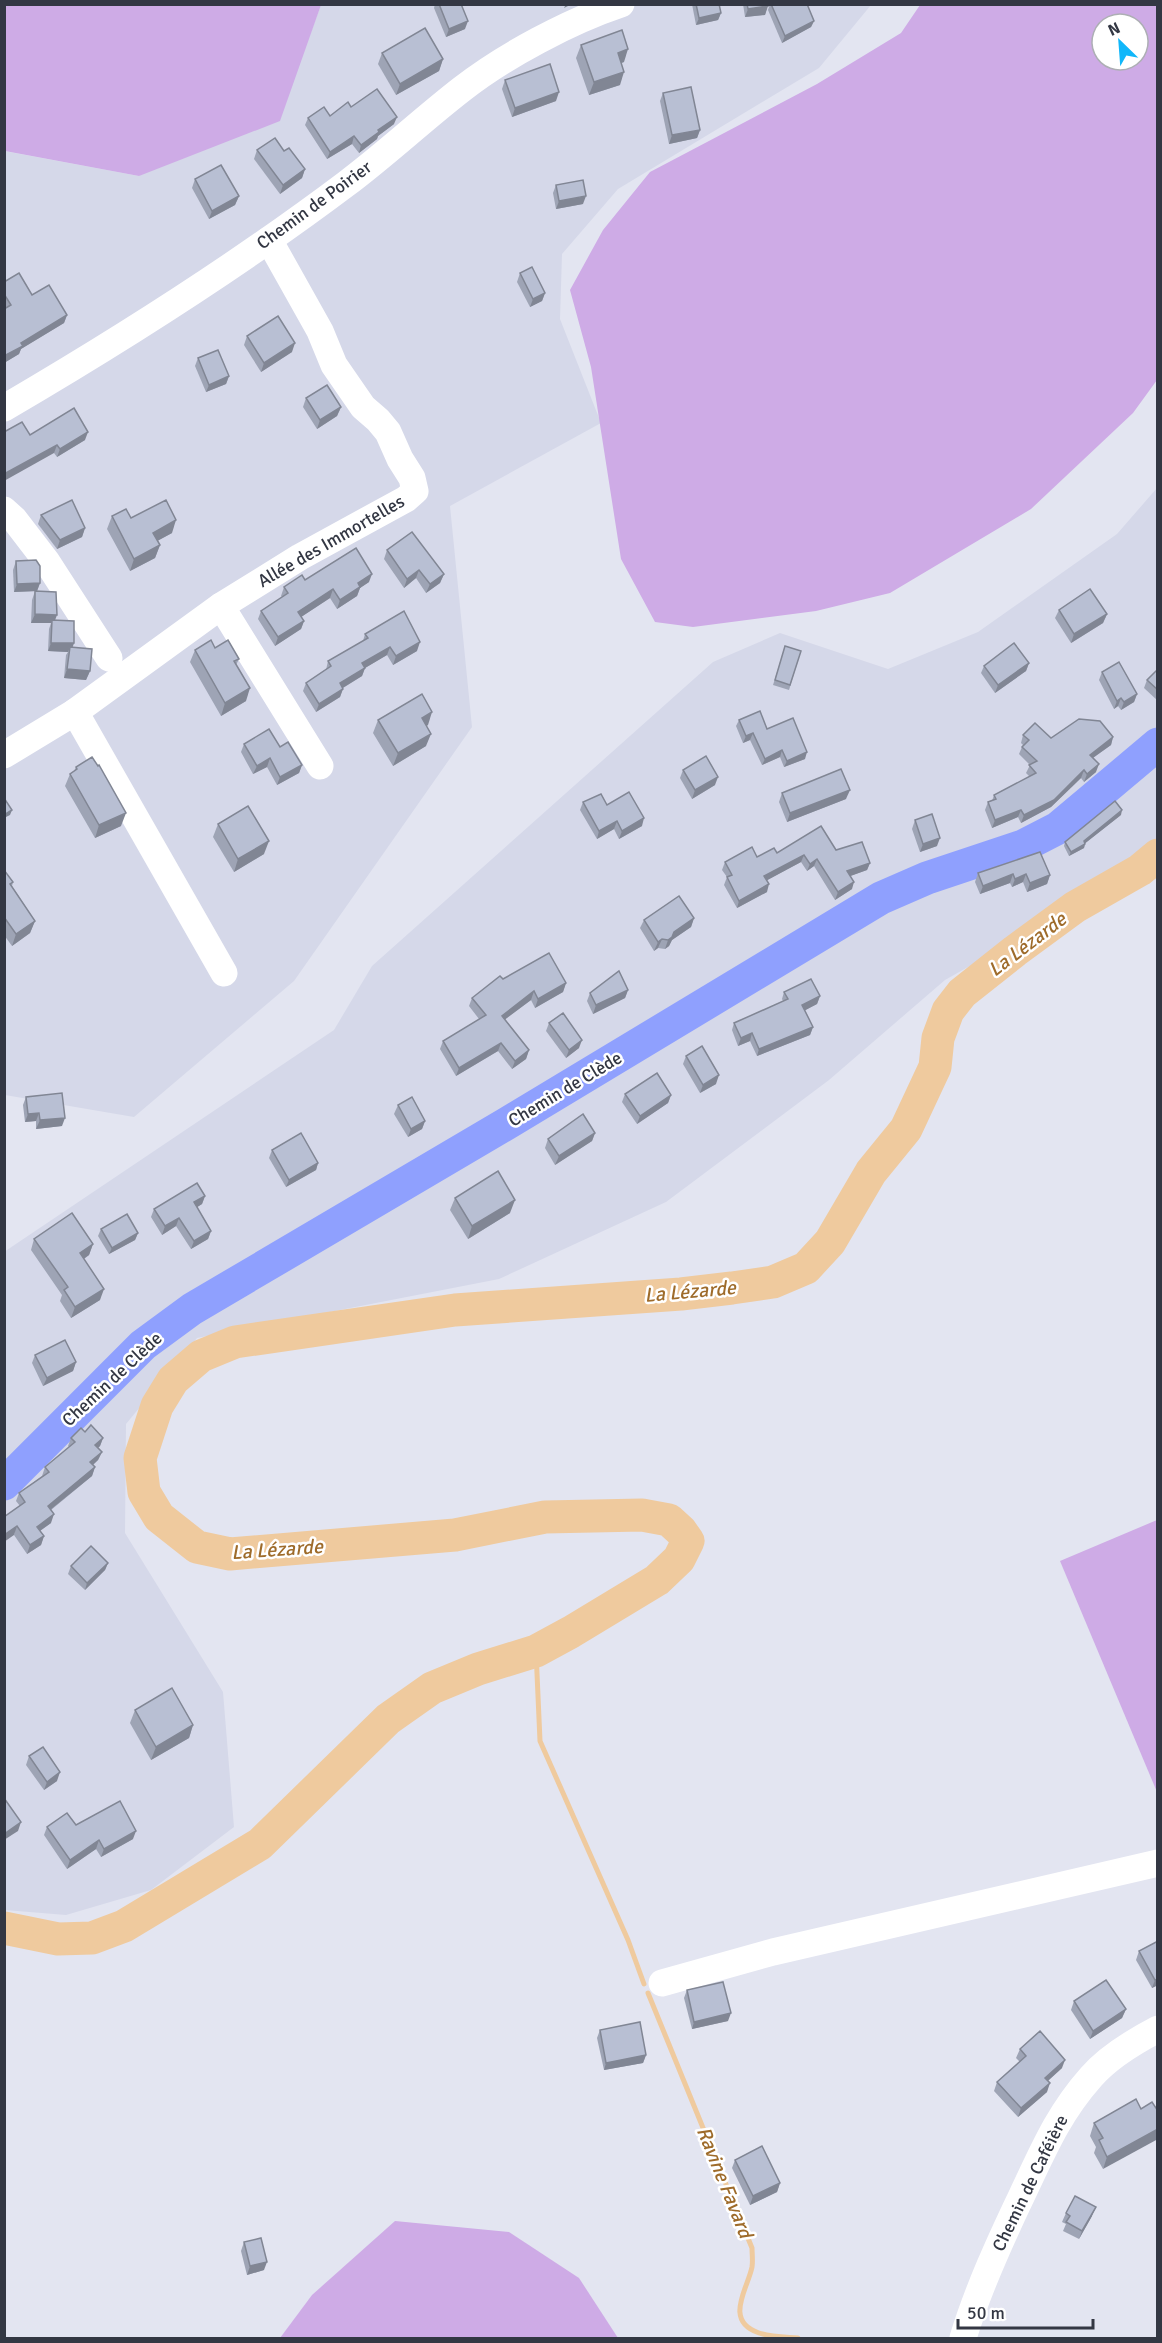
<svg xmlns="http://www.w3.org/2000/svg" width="1162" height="2343" font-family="Signika,sans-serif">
	<rect width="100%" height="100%" fill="#e3e5f1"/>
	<g fill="#d5d8e9">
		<path d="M321,5H871L819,68L618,189L562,254L560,319L601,423L450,506L472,727L294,981L134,1117L5,1095L4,151L139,176L304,51Z"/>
		<path d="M1157,488V855L1140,870L945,980L829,1080L666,1202L499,1279L197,1338L126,1424L125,1533L223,1692L234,1827L151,1890L66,1915L5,1910L4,1252L334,1030L372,966L713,662L780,633L888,669L978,632L1117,534Z"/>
	</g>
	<g fill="#ceabe6" fill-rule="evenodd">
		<path d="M4,5L5,4L321,5L280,121L139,176L5,151Z"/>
		<path d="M920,5H1157V380L1133,413L1031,509L890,593L816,611L693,627L655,622L621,559L591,367L570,290L603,230L650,172L817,84L901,33ZM1102,24H1138V60H1102Z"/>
		<path d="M1157,1520V1792L1060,1561Z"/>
		<path d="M395,2221L509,2232L579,2278L618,2338H280L312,2295Z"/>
	</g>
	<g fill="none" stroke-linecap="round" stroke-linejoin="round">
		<g stroke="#efca9e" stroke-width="5">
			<path d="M536,1651L540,1741L628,1940L644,1984"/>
			<path d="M648,1993L752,2248C752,2254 753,2261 752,2267C748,2288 723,2321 759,2333C771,2337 786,2337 798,2338"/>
		</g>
		<path stroke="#efca9e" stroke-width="33" d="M4,1928L58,1939L92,1938L124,1926L260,1844L388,1719L432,1688L478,1669L536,1651L571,1632L657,1580L679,1559L688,1541L681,1531L669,1520L642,1515L545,1517L455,1535L230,1554L197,1547L159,1517L144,1492L140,1458L157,1406L173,1380L201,1356L235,1342L455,1310L681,1294L732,1288L773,1282L806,1268L830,1242L871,1172L906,1129L935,1067L938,1038L948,1011L962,993L1015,951L1075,907L1140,870L1158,855"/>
		<g stroke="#fff" stroke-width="27">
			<path d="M4,408C122,339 237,266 346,184C386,154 422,120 462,89C504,56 570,21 621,4"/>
			<path d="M4,510L14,519L47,562L109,658"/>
			<path d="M221,606L320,766"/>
			<path d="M75,712L224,973"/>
			<path d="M4,755L75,712L221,606L300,557L406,499L415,491L412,478L400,459L388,432L378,420L363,407L334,365L320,331L269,240"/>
			<path d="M662,1983L773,1952L1158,1863"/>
			<path d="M963,2338C978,2289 1000,2241 1022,2195C1043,2151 1058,2114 1091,2077C1108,2057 1135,2041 1158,2029"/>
		</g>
		<path stroke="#8fa0fe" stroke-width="33" d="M4,1484L143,1345L192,1309L506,1124L881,898L927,878L1023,846L1058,828L1158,744"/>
	</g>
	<g fill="#9ea4b5">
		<path d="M435,4H461L465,29L446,37L434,8Z"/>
		<path d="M692,4H719L721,13L718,20L696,25Z"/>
		<path d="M743,4H768L765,15L745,17Z"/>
		<path d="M770,4H807L814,21L811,27L782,43L768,10Z"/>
		<path d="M581,45L624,62L621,63L620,85L589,95L576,58Z"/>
		<path d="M382,53L443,59L439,71L396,95L378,64Z"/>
		<path d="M505,80L556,101L512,117L502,89Z"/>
		<path d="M663,93L700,130L697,138L669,144L660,101Z"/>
		<path d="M351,107L394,124L378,136L377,139L359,153L352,144L327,159L305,125L308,118L330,116Z"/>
		<path d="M257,150L284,151L305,169L302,178L280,194L254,159Z"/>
		<path d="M195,179L239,196L235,205L209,219L192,188Z"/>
		<path d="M556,185L583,204L556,209L553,193Z"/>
		<path d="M520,273L545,293L542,301L530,307L517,282Z"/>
		<path d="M4,282L32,295L67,315L64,323L21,349L19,354L4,363V309H5L4,308Z"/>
		<path d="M247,336L292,352L261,372L244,345Z"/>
		<path d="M198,358L229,376L226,384L206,392L195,366Z"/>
		<path d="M306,398L341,407L337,416L317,429L303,407Z"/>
		<path d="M30,435L85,440L57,457L54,453Z"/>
		<path d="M41,515L85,528L82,537L57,549L38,524Z"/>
		<path d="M112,516L131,518L172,533L157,541L160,545L155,558L130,571L107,529Z"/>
		<path d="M387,550L444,574L440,583L426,593L416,578L404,588L384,559Z"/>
		<path d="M16,561L40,583L37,591L14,592L13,570Z"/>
		<path d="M305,580L369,582L360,588L357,596L337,609L330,598L301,617L304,621L301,629L275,646L258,619L261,611L282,597L281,596L284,587Z"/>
		<path d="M35,591L55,620L74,643L72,647L90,671L86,680L64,678L66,655L68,652L48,651L49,629L51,623H31L32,600Z"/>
		<path d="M1059,610L1107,614L1103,623L1071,643L1055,618Z"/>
		<path d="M365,634L417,651L393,665L387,655L365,668L362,676L343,688L340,697L316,712L303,691L306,683L326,670L328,661L363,641Z"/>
		<path d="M785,646L801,651L789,690L773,685Z"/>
		<path d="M215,648L239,659L236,665L246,701L221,716L190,662L195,650Z"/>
		<path d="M1029,663L1026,671L995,693L981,673L984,666Z"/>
		<path d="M1158,669V701L1144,688L1147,680Z"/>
		<path d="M1102,672L1137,694L1134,702L1121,710L1118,706L1114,709L1099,680Z"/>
		<path d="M378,720L428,725L426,726V746L393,766L373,733Z"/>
		<path d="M739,720L767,729L805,759L784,767L780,757L762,765L750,740L743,743L736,726Z"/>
		<path d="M1023,735L1051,738L1113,737L1111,745L1093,758L1096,772L1084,782L1081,778L1051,807L1021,823L1018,817L992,828L985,810L988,802L992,801L994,795L1030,777L1026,773L1030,765L1019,754L1022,747L1023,745L1021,743Z"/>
		<path d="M244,744L280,747L302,765L299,773L277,785L267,767L253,774L241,752Z"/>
		<path d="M76,767L121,826L95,838L65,786L70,774L74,771Z"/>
		<path d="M683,770L715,785L692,799L680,778Z"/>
		<path d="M782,793L846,799L787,822L779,802Z"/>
		<path d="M583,802L607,805L642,826L619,839L614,829L597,839L580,810Z"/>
		<path d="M1121,815L1085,843L1084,848L1069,856L1064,846L1065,842Z"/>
		<path d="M915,820L937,846L920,852L912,829Z"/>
		<path d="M218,824L264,854L234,872L213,837Z"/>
		<path d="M836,850L870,863L867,870L850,876L852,889L835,900L814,866L807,871L801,862L767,880V892L737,908L724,885L727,877L722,870L725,862L777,853Z"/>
		<path d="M1040,852L1050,875L1047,884L1027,892L1023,882L1012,887L1010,883L980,894L975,882L978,873Z"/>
		<path d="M4,870L13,882L12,886L35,921L30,933L12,946L4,935Z"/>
		<path d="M694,918L691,927L672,940L669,946L665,949L658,948L654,951L640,928L644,920Z"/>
		<path d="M503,979L566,983L563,992L535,1008L531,1000L505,1019L529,1050L526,1059L512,1069L498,1051L456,1076L440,1049L443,1041L479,1019L469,1006L472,998Z"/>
		<path d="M628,990L625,998L593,1014L587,1001L590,993Z"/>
		<path d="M784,992L820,996L817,1004L805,1010L813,1027L810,1035L757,1056L750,1041L738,1046L732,1030L734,1023L783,1001L782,999Z"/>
		<path d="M549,1023L579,1048L566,1058L546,1031Z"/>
		<path d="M686,1056L716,1084L700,1093L683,1064Z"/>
		<path d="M625,1094L671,1095L668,1103L637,1124L622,1102Z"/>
		<path d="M26,1097L62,1126L36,1129V1121L25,1122L23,1105Z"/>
		<path d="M398,1105L425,1121L422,1129L408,1137L394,1114Z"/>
		<path d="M595,1133L592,1141L555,1165L545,1148L548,1139Z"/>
		<path d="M272,1150L318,1163L316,1170L286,1187L269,1158Z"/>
		<path d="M205,1196L202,1204L197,1207L211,1231L208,1239L191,1249L176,1226L162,1235L151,1217L154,1209Z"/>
		<path d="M455,1198L510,1213L468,1239L450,1210Z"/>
		<path d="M101,1229L138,1233L135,1240L109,1254L98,1236Z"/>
		<path d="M34,1239L93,1244L89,1255L84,1259L100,1300L71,1318L60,1301L62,1295L31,1250Z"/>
		<path d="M35,1355L76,1362L73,1371L43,1386L32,1363Z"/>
		<path d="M85,1432L103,1438L100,1446L98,1448L102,1452L98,1460L93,1465L95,1467L92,1476L51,1510V1523L40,1531L44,1536L41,1545L27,1554L14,1535L20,1506L16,1501L19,1493L42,1476L45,1467L69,1447L68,1446L71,1438Z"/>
		<path d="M108,1563L105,1570L85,1590L68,1574L71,1566Z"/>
		<path d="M135,1710L193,1725L189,1738L151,1760L130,1723Z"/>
		<path d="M29,1756L57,1781L44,1790L26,1765Z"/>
		<path d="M76,1825L133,1839L101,1857L96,1849L67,1869L44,1835L47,1827Z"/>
		<path d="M1158,1941V1985L1152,1988L1136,1960L1139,1951Z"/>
		<path d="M687,1990L728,2021L692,2029L684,1998Z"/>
		<path d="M1074,2001L1126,2009L1122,2018L1090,2039L1071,2010Z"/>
		<path d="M600,2030L646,2055L643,2063L604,2070L597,2038Z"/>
		<path d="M1020,2049L1062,2068L1048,2081L1047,2092L1018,2117L994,2091L997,2082L1020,2062L1016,2058Z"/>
		<path d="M1136,2099L1103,2169L1094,2153L1096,2147L1090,2136L1094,2123Z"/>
		<path d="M735,2160L780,2183L777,2192L750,2205L732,2168Z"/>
		<path d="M1066,2213L1092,2216L1079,2239L1063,2231L1066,2224L1062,2222Z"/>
		<path d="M244,2242L264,2270L247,2275L241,2251Z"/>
	</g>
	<g fill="#818694">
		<path d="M566,4H572L564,8Z"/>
		<path d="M768,6L765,15L745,17L748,9Z"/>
		<path d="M721,13L718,20L696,25L699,18Z"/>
		<path d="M468,21L465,29L446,37L449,29Z"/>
		<path d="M814,21L811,27L782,43L785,36Z"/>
		<path d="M628,49L624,62L613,66L618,53Z"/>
		<path d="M443,59L439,71L396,95L400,84Z"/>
		<path d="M624,72L620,85L589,95L594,82Z"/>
		<path d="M559,92L556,101L512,117L515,108Z"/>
		<path d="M397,117L394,124L378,136L377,139L359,153L361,145L378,130Z"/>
		<path d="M700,130L697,138L669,144L672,135Z"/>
		<path d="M354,136L352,144L327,159L330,152Z"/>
		<path d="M305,169L302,178L280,194L283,185Z"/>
		<path d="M239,196L235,205L209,219L212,211Z"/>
		<path d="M586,196L583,204L556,209L559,201Z"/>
		<path d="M545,293L542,301L530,307L533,299Z"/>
		<path d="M67,315L64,323L21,349L19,354L4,363V356L21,343Z"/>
		<path d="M295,343L292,352L261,372L264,363Z"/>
		<path d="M229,376L226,384L206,392L209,385Z"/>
		<path d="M341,407L337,416L317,429L320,420Z"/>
		<path d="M88,432L85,440L57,457L60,449Z"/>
		<path d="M57,445L54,453L4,481V474Z"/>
		<path d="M176,520L172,533L148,546L153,533Z"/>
		<path d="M85,528L82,537L57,549L60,540Z"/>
		<path d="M160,545L155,558L130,571L134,559Z"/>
		<path d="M419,570L416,578L404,588L407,579Z"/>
		<path d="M372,574L369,582L360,588L357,596L337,609L340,600L358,583Z"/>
		<path d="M444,574L440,583L426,593L430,584Z"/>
		<path d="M40,583L37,591L14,592L17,584Z"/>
		<path d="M333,589L330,598L295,621L298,612Z"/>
		<path d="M35,614L57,615L54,623L52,620L51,623H31Z"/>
		<path d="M1107,614L1103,623L1071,643L1074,634Z"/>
		<path d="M304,621L301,629L275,646L278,637Z"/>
		<path d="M420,642L417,651L393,665L396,656Z"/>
		<path d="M51,643H74L71,652L70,647L68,652L48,651Z"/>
		<path d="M390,647L387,655L365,668L362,676L336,692L340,683L362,663Z"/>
		<path d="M1029,663L1026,671L995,693L998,685Z"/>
		<path d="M67,669L90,671L86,680L64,678Z"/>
		<path d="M250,688L246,701L221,716L225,703Z"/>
		<path d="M343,689L340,697L316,712L319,704Z"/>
		<path d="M1137,694L1134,702L1121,710L1124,702Z"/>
		<path d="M1121,698L1118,706L1114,709L1117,701Z"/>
		<path d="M432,712L428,725L417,731L422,718Z"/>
		<path d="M753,733L750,740L743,743L746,736Z"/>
		<path d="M431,734L426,746L393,766L398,753Z"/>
		<path d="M1113,737L1111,745L1087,762L1090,755Z"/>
		<path d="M782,750L780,757L762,765L765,759Z"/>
		<path d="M807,752L805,759L784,767L787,761Z"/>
		<path d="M270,758L267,767L253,774L257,766Z"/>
		<path d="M1099,764L1096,772L1084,782L1087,774Z"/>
		<path d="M302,765L299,773L277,785L280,777Z"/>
		<path d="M1084,770L1081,778L1051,807L1021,823L1024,815Z"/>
		<path d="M718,777L715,785L692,799L695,790Z"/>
		<path d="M850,790L846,799L787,822L790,813Z"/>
		<path d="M12,810L10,815L4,818V815Z"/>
		<path d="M1021,810L1018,817L992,828L995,820Z"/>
		<path d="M1122,810L1121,815L1083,845L1085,844L1084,848L1069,856L1071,852Z"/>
		<path d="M126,813L121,826L95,838L99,825Z"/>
		<path d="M644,818L642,826L619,839L622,831Z"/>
		<path d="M617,821L614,829L597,839L599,831Z"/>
		<path d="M940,838L937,846L920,852L923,844Z"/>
		<path d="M269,841L264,854L234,872L238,859Z"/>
		<path d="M804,855L801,862L762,883L764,876Z"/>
		<path d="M817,859L814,866L807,871L810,864Z"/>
		<path d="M870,863L867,870L845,878L847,871Z"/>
		<path d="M1013,874L1010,883L980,894L983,886Z"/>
		<path d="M1026,874L1023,882L1012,887L1015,879Z"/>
		<path d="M1050,875L1047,884L1027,892L1030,883Z"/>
		<path d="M854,882L852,889L835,900L838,892Z"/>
		<path d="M769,884L767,892L737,908L739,901Z"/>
		<path d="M694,918L691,927L672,940L669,946L665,949L668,940L674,932Z"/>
		<path d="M35,921L30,933L12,946L16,934Z"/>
		<path d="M662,939L658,948L654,951L658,942Z"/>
		<path d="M566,983L563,992L535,1008L538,999Z"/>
		<path d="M628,990L625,998L593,1014L596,1005Z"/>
		<path d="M534,991L531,1000L499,1024L502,1016Z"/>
		<path d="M820,996L817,1004L800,1013L802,1005Z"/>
		<path d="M813,1027L810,1035L757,1056L759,1049Z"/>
		<path d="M752,1033L750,1041L738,1046L741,1038Z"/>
		<path d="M582,1040L579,1048L566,1058L569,1050Z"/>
		<path d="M501,1043L498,1051L456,1076L459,1068Z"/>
		<path d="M529,1050L526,1059L512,1069L515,1061Z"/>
		<path d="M719,1075L716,1084L700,1093L703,1085Z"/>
		<path d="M671,1095L668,1103L637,1124L640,1116Z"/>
		<path d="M39,1113L36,1121L25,1122L28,1114Z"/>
		<path d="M65,1118L62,1126L36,1129L40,1120Z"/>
		<path d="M425,1121L422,1129L408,1137L411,1129Z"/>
		<path d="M595,1133L592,1141L555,1165L559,1156Z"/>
		<path d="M318,1163L316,1170L286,1187L289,1180Z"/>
		<path d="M205,1196L202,1204L191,1211L194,1202Z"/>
		<path d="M515,1200L510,1213L468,1239L472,1226Z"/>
		<path d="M179,1218L176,1226L162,1235L165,1226Z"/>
		<path d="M211,1231L208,1239L191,1249L194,1241Z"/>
		<path d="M138,1233L135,1240L109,1254L112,1248Z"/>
		<path d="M93,1244L89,1255L76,1264L80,1253Z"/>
		<path d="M104,1289L100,1300L71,1318L75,1307Z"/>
		<path d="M76,1362L73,1371L43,1386L47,1378Z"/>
		<path d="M103,1438L100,1446L92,1453L95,1445Z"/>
		<path d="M102,1452L98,1460L87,1470L90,1462Z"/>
		<path d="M95,1467L92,1476L45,1514L48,1506Z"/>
		<path d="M54,1514L51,1523L34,1535L37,1527Z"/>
		<path d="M17,1526L14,1535L4,1542V1535Z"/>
		<path d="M44,1536L41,1545L27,1554L30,1545Z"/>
		<path d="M108,1563L105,1570L85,1590L87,1583Z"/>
		<path d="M193,1725L189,1738L151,1760L156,1747Z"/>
		<path d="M60,1772L57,1781L44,1790L47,1782Z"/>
		<path d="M21,1822L18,1831L4,1840V1834Z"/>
		<path d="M136,1831L133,1839L101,1857L104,1849Z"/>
		<path d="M99,1840L96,1849L67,1869L70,1860Z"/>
		<path d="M1158,1979V1985L1152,1988L1155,1980Z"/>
		<path d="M1126,2009L1122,2018L1090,2039L1093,2031Z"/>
		<path d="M731,2013L728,2021L692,2029L694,2022Z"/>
		<path d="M646,2055L643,2063L604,2070L606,2063Z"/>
		<path d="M1065,2060L1062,2068L1042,2086L1045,2078Z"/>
		<path d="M1050,2083L1047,2092L1018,2117L1021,2108Z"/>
		<path d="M1158,2129V2139L1103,2169L1107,2157Z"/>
		<path d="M780,2183L777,2192L750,2205L753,2196Z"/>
		<path d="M1096,2207L1092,2216L1079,2239L1082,2231Z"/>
		<path d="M267,2262L264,2270L247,2275L250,2266Z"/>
	</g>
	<g fill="#b8bfd3" stroke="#818694" stroke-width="1.5">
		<path d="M439,4H461L468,21L449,29Z"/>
		<path d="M696,4H719L721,13L699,18Z"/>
		<path d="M747,4H768V6L748,9Z"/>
		<path d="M771,4H807L814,21L785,36Z"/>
		<path d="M425,28L443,59L400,84L382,53Z"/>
		<path d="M622,30L628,49L618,53L624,72L594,82L581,45Z"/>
		<path d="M550,64L559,92L515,108L505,80Z"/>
		<path d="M691,87L700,130L672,135L663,93Z"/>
		<path d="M377,89L397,117L378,130L379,132L361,145L354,136L330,152L308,118L324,107L330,116L348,102L351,107Z"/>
		<path d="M275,138L284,151L289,148L305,169L283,185L257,150Z"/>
		<path d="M221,165L239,196L212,211L195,179Z"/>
		<path d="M583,180L586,196L559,201L556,185Z"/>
		<path d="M532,267L545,293L533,299L520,273Z"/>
		<path d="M19,273L32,295L49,285L67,315L21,343L23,346L4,356V309L11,305L4,294V282Z"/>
		<path d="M278,316L295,343L264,363L247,336Z"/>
		<path d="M218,350L229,376L209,385L198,358Z"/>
		<path d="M327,385L341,407L320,420L306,398Z"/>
		<path d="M74,408L88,432L60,449L57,445L4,474V432L22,422L30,435Z"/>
		<path d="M72,500L85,528L60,540L41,515Z"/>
		<path d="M166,500L176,520L153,533L160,545L134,559L112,516L126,509L131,518Z"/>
		<path d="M412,532L444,574L430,584L419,570L407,579L387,550Z"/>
		<path d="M356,548L372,574L358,583L360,587L340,600L333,589L298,612L304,621L278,637L261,611L288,593L284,587L302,575L305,580Z"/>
		<path d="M36,560L40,566V583L17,584L16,561Z"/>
		<path d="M1090,589L1107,614L1074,634L1059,610Z"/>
		<path d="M35,591L56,592L57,615L35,614Z"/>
		<path d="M404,611L420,642L396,656L390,647L362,663L365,668L340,683L343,689L319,704L306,683L331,666L328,661L368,638L365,634Z"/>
		<path d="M52,620L74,621V643H51Z"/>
		<path d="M211,640L215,648L228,640L239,659L234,661L250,688L225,703L195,650Z"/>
		<path d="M1014,643L1029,663L998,685L984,666Z"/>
		<path d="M785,646L801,651L790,685L775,680Z"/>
		<path d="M70,647L92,649L90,671L67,669Z"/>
		<path d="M1119,662L1137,694L1124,702L1121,698L1117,701L1102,672Z"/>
		<path d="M1158,669V690L1147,680Z"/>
		<path d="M422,694L432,712L422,718L431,734L398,753L378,720Z"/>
		<path d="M760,711L767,729L793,718L807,752L787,761L782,750L765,759L753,733L746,736L739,720Z"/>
		<path d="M1079,719L1100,721L1113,737L1090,755L1099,764L1087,774L1084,770L1054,800L1024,815L1021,810L995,820L988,802L996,799L994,795L1036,773L1029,765L1037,761L1022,747L1029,740L1023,735L1035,723L1051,738Z"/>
		<path d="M269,729L280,747L288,742L302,765L280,777L270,758L257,766L244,744Z"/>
		<path d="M706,756L718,777L695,790L683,770Z"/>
		<path d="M92,757L98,766L99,765L126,813L99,825L70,774L77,769L76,767Z"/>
		<path d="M841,769L850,790L790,813L782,793Z"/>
		<path d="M629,792L644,818L622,831L617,821L599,831L583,802L601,794L607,805Z"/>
		<path d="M4,798L12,810L4,815Z"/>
		<path d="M1115,801L1122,810L1084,841L1085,844L1071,852L1065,842Z"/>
		<path d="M248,806L269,841L238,859L218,824Z"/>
		<path d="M932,814L940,838L923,844L915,820Z"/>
		<path d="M821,826L836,850L862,842L870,863L847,871L854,882L838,892L817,859L810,864L804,855L764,876L769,884L739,901L727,877L732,875L725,862L752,847L757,857L774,848L777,853Z"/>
		<path d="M1040,852L1050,875L1030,883L1026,874L1015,879L1013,874L983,886L978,873Z"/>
		<path d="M4,870L13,882L10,884L35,921L16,934L4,917Z"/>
		<path d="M679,896L694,918L674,932L672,937L668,940L662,939L658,942L644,920Z"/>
		<path d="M549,953L566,983L538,999L534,991L502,1016L529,1050L515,1061L501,1043L459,1068L443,1041L486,1015L472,998L500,976L503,979Z"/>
		<path d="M619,971L628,990L596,1005L590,993Z"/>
		<path d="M811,979L820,996L802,1005L813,1027L759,1049L752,1033L741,1038L734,1023L788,999L784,992Z"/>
		<path d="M563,1013L582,1040L569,1050L549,1023Z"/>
		<path d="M702,1046L719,1075L703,1085L686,1056Z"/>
		<path d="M657,1073L671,1095L640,1116L625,1094Z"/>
		<path d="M62,1093L65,1118L40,1120L39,1113L28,1114L26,1097Z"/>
		<path d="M412,1097L425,1121L411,1129L398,1105Z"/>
		<path d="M583,1114L595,1133L559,1156L548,1139Z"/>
		<path d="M301,1133L318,1163L289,1180L272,1150Z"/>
		<path d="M498,1171L515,1200L472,1226L455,1198Z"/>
		<path d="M197,1183L205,1196L194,1202L211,1231L194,1241L179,1218L165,1226L154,1209Z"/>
		<path d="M72,1213L93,1244L80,1253L104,1289L75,1307L64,1290L68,1287L34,1239Z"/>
		<path d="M127,1214L138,1233L112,1248L101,1229Z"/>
		<path d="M65,1340L76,1362L47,1378L35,1355Z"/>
		<path d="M91,1425L103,1438L95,1445L102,1452L90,1462L95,1467L48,1506L54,1514L37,1527L44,1536L30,1545L17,1526L4,1535V1517L25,1502L19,1493L49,1472L45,1467L75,1442L71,1438L81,1428L85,1432Z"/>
		<path d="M91,1546L108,1563L87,1583L71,1566Z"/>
		<path d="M172,1688L193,1725L156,1747L135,1710Z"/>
		<path d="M43,1747L60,1772L47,1782L29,1756Z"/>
		<path d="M4,1798L21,1822L4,1834Z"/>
		<path d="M120,1801L136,1831L104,1849L99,1840L70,1860L47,1827L67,1813L76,1825Z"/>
		<path d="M1158,1941V1979L1155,1980L1139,1951Z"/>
		<path d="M1106,1980L1126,2009L1093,2031L1074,2001Z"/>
		<path d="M723,1982L731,2013L694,2022L687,1990Z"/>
		<path d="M640,2022L646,2055L606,2063L600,2030Z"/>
		<path d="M1040,2031L1065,2060L1045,2078L1050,2083L1021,2108L997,2082L1026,2056L1020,2049Z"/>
		<path d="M1136,2099L1141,2109L1152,2102L1158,2111V2129L1107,2157L1099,2140L1103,2138L1094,2123Z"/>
		<path d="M762,2146L780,2183L753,2196L735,2160Z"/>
		<path d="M1075,2196L1096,2207L1082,2231L1066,2222L1070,2216L1066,2213Z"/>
		<path d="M261,2238L267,2262L250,2266L244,2242Z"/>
	</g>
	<g text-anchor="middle" stroke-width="5" stroke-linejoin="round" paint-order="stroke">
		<g font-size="18" fill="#333743" stroke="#fff">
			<text transform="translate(314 205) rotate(-36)" y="6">Chemin de Poirier</text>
			<text transform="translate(331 541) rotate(-30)" y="6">Allée des Immortelles</text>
			<text transform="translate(565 1089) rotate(-31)" y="6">Chemin de Clède</text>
			<text transform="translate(112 1379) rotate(-43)" y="6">Chemin de Clède</text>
			<text transform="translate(1030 2183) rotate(-64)" y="6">Chemin de Caféière</text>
		</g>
		<g font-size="20" font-style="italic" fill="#9e6b2a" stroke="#fff">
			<text transform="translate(1027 944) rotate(-37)" y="7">La Lézarde</text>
			<text transform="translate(690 1291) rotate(-5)" y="7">La Lézarde</text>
			<text transform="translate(277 1549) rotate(-4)" y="7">La Lézarde</text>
			<text transform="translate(725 2182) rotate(68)" y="7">Ravine Favard</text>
		</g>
	</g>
	<rect width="1162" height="2343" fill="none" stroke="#333743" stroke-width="12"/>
	<g transform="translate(1120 42) rotate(335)"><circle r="28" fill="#ffffff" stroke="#adafb4" stroke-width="1.5"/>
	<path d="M0-4.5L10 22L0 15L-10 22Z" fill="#11b7fa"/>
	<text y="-9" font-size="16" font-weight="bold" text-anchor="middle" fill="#333743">N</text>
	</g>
	<path d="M958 2319v9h135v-9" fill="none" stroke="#333743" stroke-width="3"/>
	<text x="967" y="2319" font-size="18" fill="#333743" stroke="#ffffff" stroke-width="4.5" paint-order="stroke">50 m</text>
</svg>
